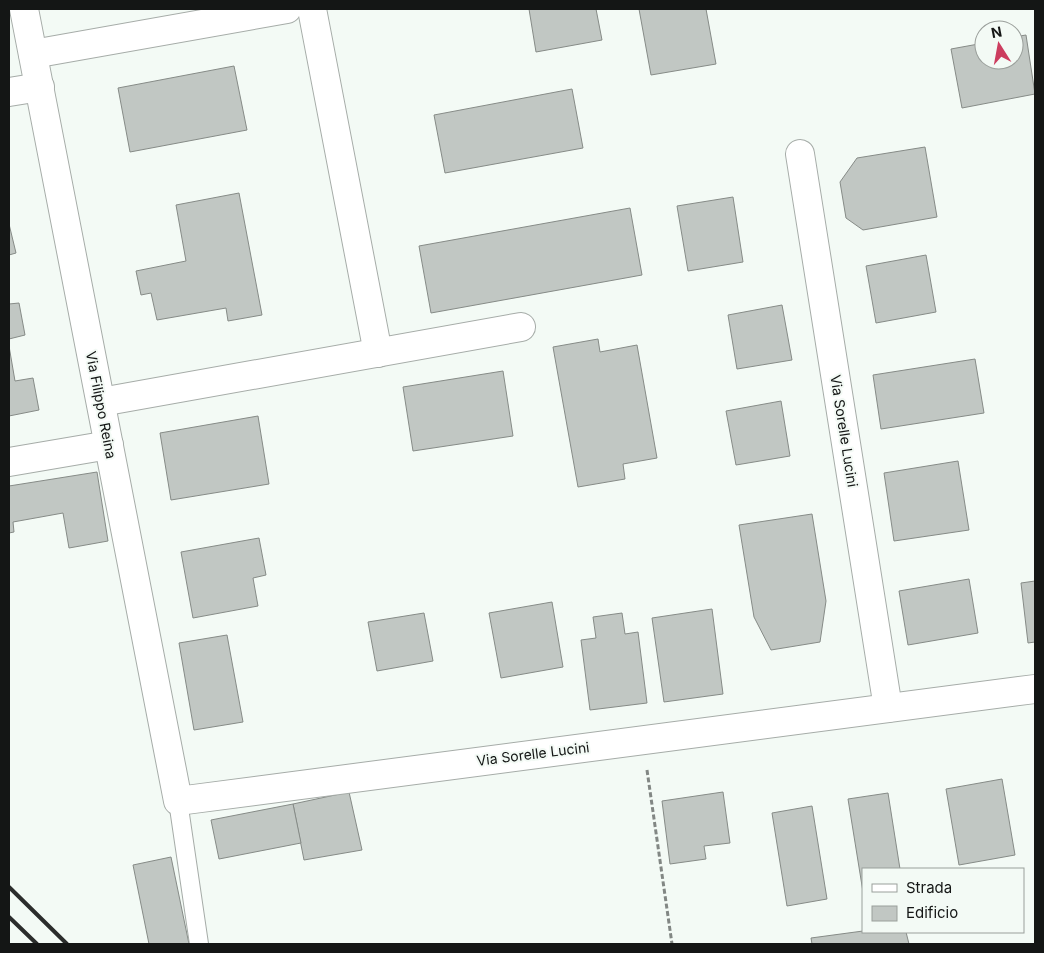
<svg xmlns="http://www.w3.org/2000/svg" width="1044" height="953" font-family="Inter,sans-serif">
	<rect width="100%" height="100%" fill="#f3faf5"/>
	<g fill="#c1c7c3" stroke="#868b87">
		<path d="M529,9H596L602,40L536,52Z"/>
		<path d="M639,9H706L716,64L651,75Z"/>
		<path d="M1026,35L1035,94L962,108L951,49L984,43V60H1014V37Z"/>
		<path d="M234,66L247,130L130,152L118,88Z"/>
		<path d="M572,89L583,148L445,173L434,115Z"/>
		<path d="M925,147L937,217L863,230L846,218L840,182L857,158Z"/>
		<path d="M239,193L262,315L228,321L226,308L157,320L151,293L141,295L136,271L186,261L176,205Z"/>
		<path d="M733,197L743,262L688,271L677,206Z"/>
		<path d="M630,208L642,275L431,313L419,246Z"/>
		<path d="M9,224L16,253L9,255Z"/>
		<path d="M926,255L936,312L876,323L866,266Z"/>
		<path d="M19,303L25,335L9,339V304Z"/>
		<path d="M782,305L792,360L737,369L728,315Z"/>
		<path d="M598,339L600,352L637,345L657,458L623,464L625,479L578,487L553,347Z"/>
		<path d="M9,346L15,381L33,378L39,410L9,416Z"/>
		<path d="M975,359L984,413L881,429L873,375Z"/>
		<path d="M503,371L513,436L413,451L403,387Z"/>
		<path d="M781,401L790,456L736,465L726,411Z"/>
		<path d="M258,416L269,484L171,500L160,433Z"/>
		<path d="M958,461L969,530L894,541L884,473Z"/>
		<path d="M97,472L108,541L69,548L63,513L13,522L14,532L9,533V486Z"/>
		<path d="M812,514L826,601L820,642L771,650L754,617L739,525Z"/>
		<path d="M259,538L266,575L253,578L258,606L193,618L181,552Z"/>
		<path d="M969,579L978,633L908,645L899,591Z"/>
		<path d="M1035,581V642L1028,643L1021,583Z"/>
		<path d="M552,602L563,667L501,678L489,613Z"/>
		<path d="M712,609L723,694L664,702L652,618Z"/>
		<path d="M424,613L433,661L377,671L368,622Z"/>
		<path d="M622,613L625,634L638,632L647,703L590,710L581,640L596,638L593,617Z"/>
		<path d="M227,635L243,722L194,730L179,643Z"/>
		<path d="M1002,779L1015,855L959,865L946,789Z"/>
		<path d="M349,792L362,850L304,860L293,804Z"/>
		<path d="M723,792L730,843L704,846L706,859L670,864L662,801Z"/>
		<path d="M888,793L900,869H863V892L848,799Z"/>
		<path d="M293,804L301,843L219,859L211,820Z"/>
		<path d="M812,806L827,899L787,906L772,813Z"/>
		<path d="M171,857L189,944H149L133,865Z"/>
		<path d="M863,931L906,932L909,944H812L811,938Z"/>
	</g>
	<g fill="none" stroke-linecap="round" stroke-linejoin="round">
		<g stroke="#a6aca8" stroke-width="20">
			<path id="lane" d="M178,801L199,944"/>
		</g>
		<g stroke="#a6aca8" stroke-width="30">
			<g id="street">
				<path d="M24,9L178,801L1035,689"/>
				<path d="M312,9L378,353"/>
				<path d="M33,54L287,9"/>
				<path d="M9,92L40,87"/>
				<path d="M800,154L888,708"/>
				<path d="M101,402L521,327"/>
				<path d="M9,462L109,445"/>
			</g>
		</g>
		<path stroke="#828784" stroke-width="3" stroke-dasharray="5 2.5" stroke-linecap="butt" d="M647,770L672,944"/>
		<use href="#lane" stroke="#fff" stroke-width="18"/>
		<use href="#street" stroke="#fff" stroke-width="28"/>
		<g stroke="#2b2d2c" stroke-width="4">
			<path d="M9,887L67,944"/>
			<path d="M9,917L37,944"/>
		</g>
	</g>
	<g text-anchor="middle" stroke-width="4" stroke-linejoin="round" paint-order="stroke">
		<g font-size="14" fill="#141615" stroke="#f3faf5">
			<text transform="translate(101 405) rotate(79)" y="5">Via Filippo Reina</text>
			<text transform="translate(844 431) rotate(81)" y="5">Via Sorelle Lucini</text>
			<text transform="translate(533 754) rotate(-7)" y="5">Via Sorelle Lucini</text>
		</g>
	</g>
	<rect width="1044" height="953" fill="none" stroke="#141615" stroke-width="20"/>
	<rect x="862" y="868" width="162" height="65" fill="#f3faf5" stroke="#9a9f9b"/>
	<rect x="872" y="884" width="25" height="8" fill="#ffffff" stroke="#9a9f9b"/>
	<text x="906" y="893" font-size="15" fill="#141615">Strada</text>
	<rect x="872" y="906" width="25" height="15" fill="#c1c7c3" stroke="#9a9f9b"/>
	<text x="906" y="918" font-size="15" fill="#141615">Edificio</text>
	<g transform="translate(999 45) rotate(349)"><circle r="24" fill="#f3faf5" stroke="#9a9f9b"/>
	<path d="M0-4L9 19L0 12L-9 19Z" fill="#cc3d5f"/>
	<text y="-8" font-size="14" font-weight="bold" text-anchor="middle" fill="#141615">N</text>
	</g>
</svg>
